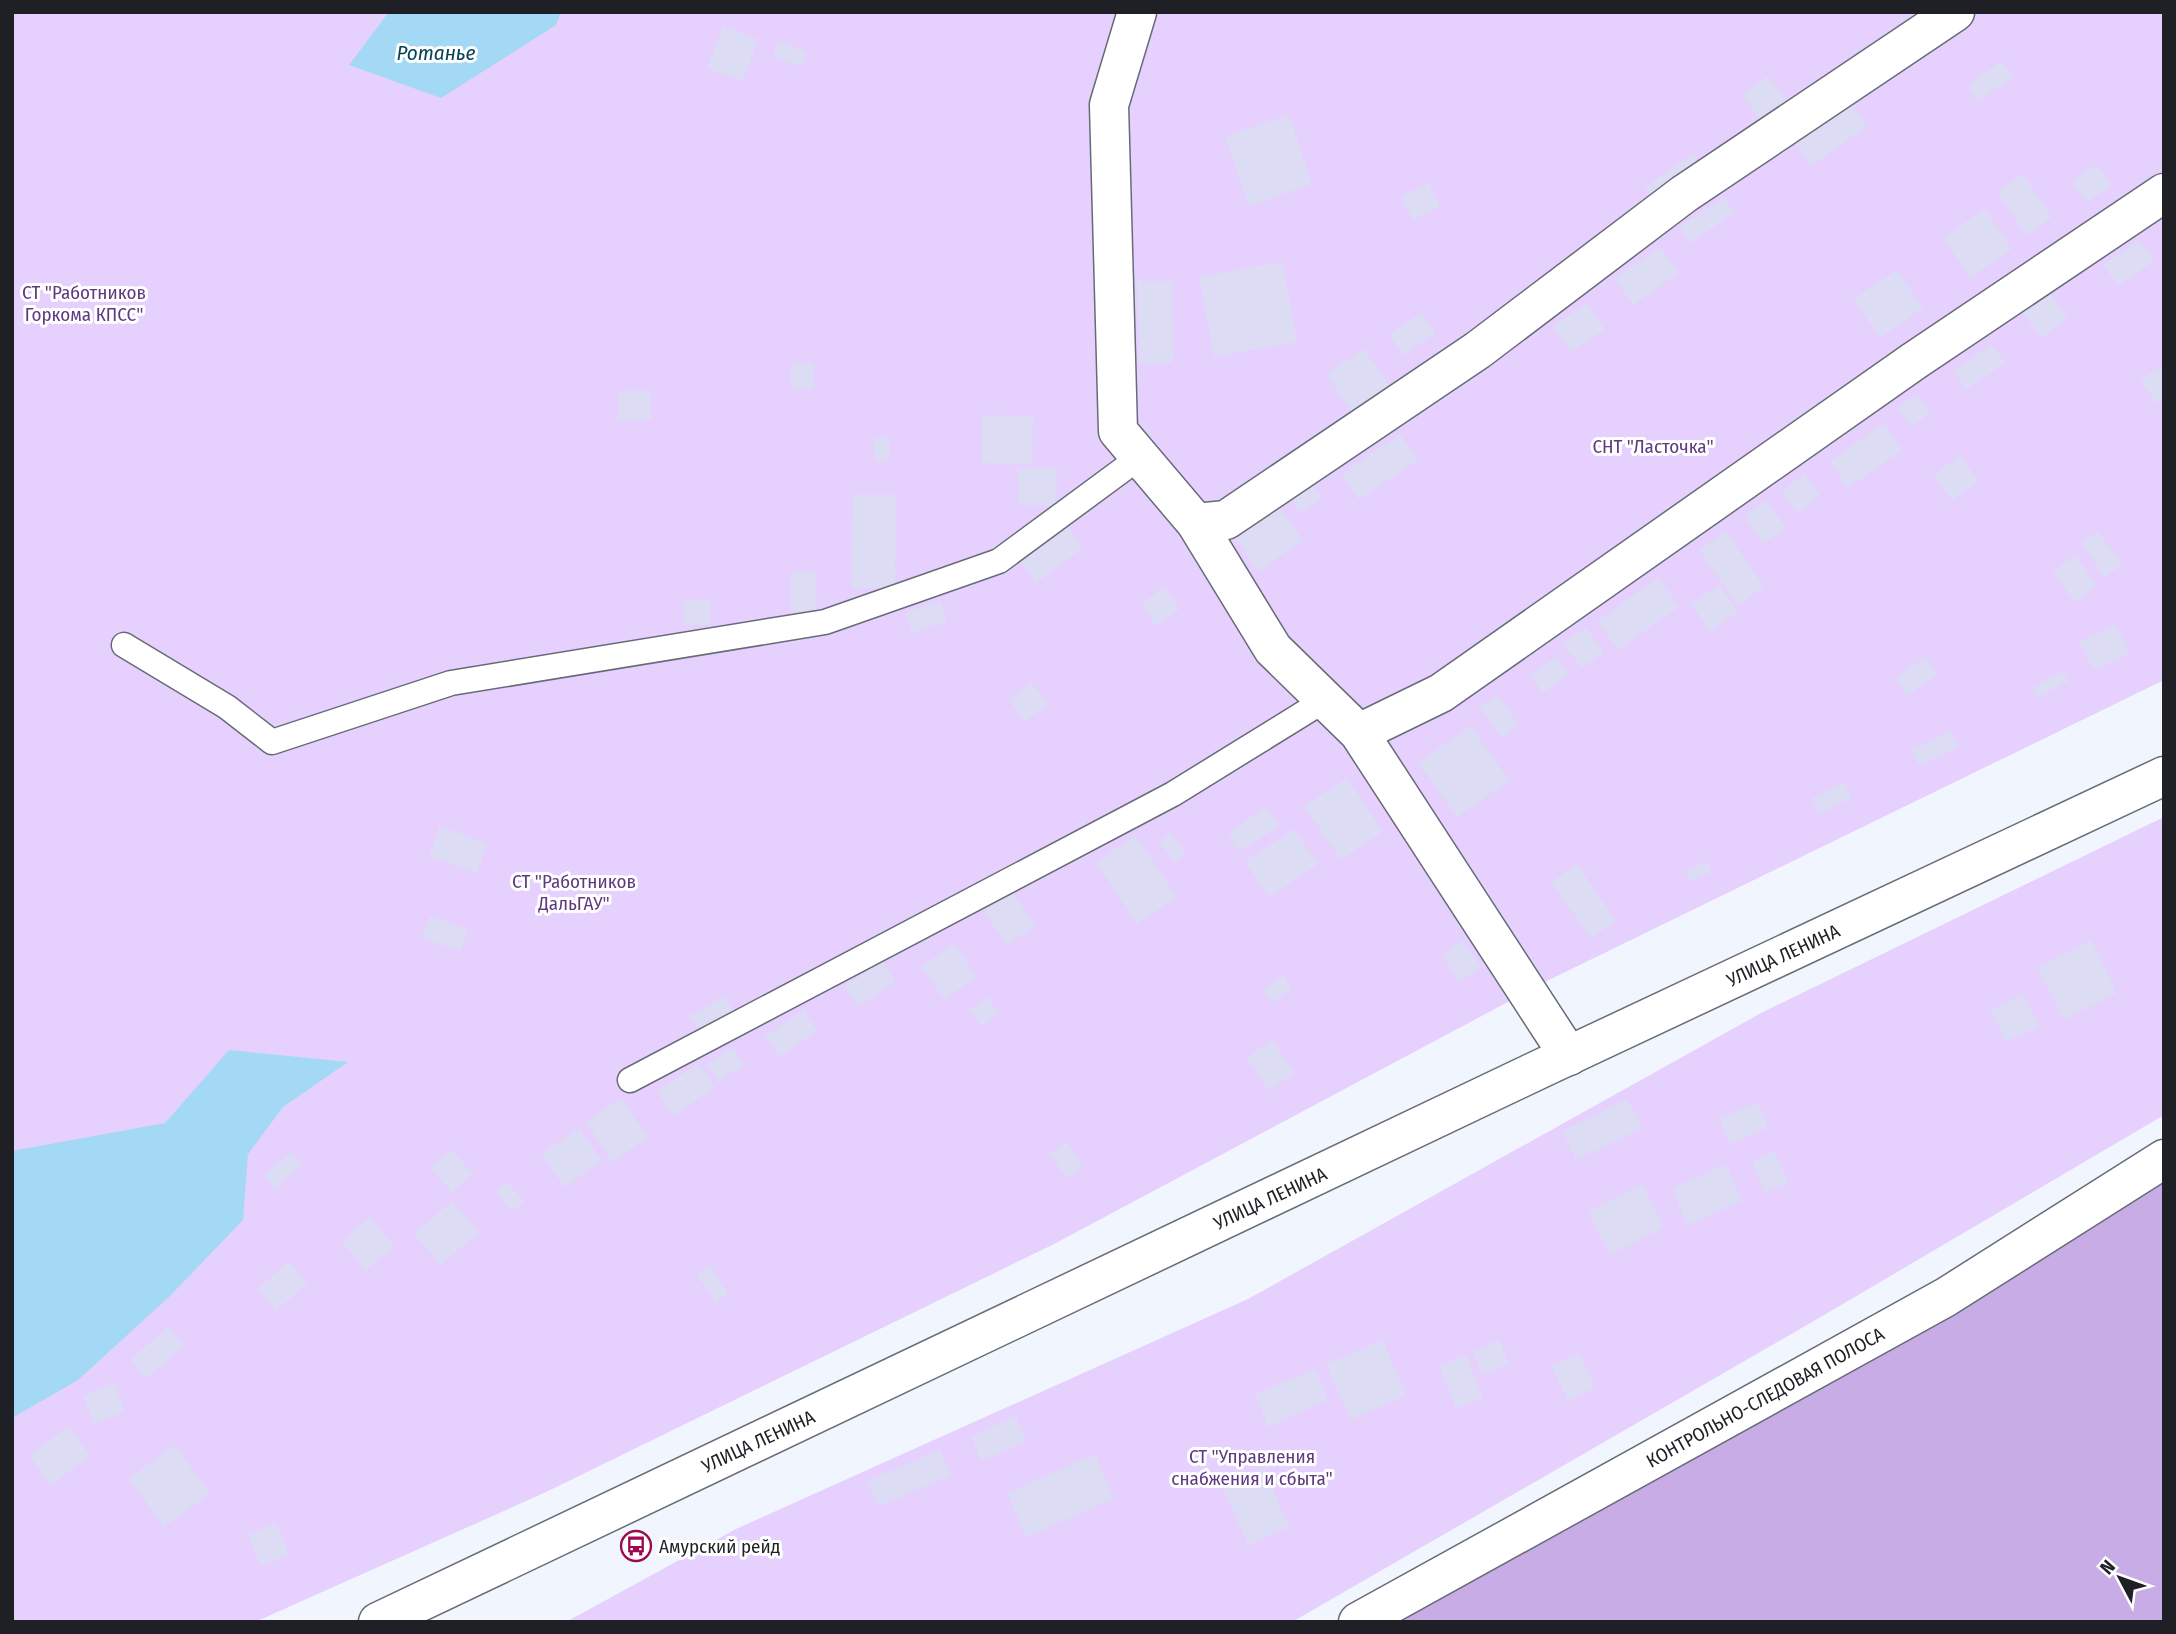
<svg xmlns="http://www.w3.org/2000/svg" width="2176" height="1634" font-family="'Fira Sans Condensed',sans-serif">
	<rect width="100%" height="100%" fill="#f1f5fd"/>
	<g fill="#e5d0fe">
		<path d="M12,12H2164V680L1551,979L1054,1244L544,1493L255,1622H12Z"/>
		<path d="M2164,817V1115L1819,1318L1292,1622H566L736,1529L1248,1299L1763,1012Z"/>
	</g>
	<path fill="#c8ace6" d="M2164,1183V1622H1370L1897,1343Z"/>
	<g fill="#a4d9f6">
		<path d="M389,12H561L556,25L441,98L349,65Z"/>
		<path d="M229,1050L348,1062L283,1107L248,1154L243,1220L169,1297L78,1380L12,1418V1151L165,1123Z"/>
	</g>
	<g fill="#dddcf5">
		<path d="M723,26L758,39L743,81L707,68Z"/>
		<path d="M778,41L807,52L801,67L773,56Z"/>
		<path d="M2002,61L2013,77L1978,101L1968,85Z"/>
		<path d="M1768,76L1789,106L1763,125L1742,94Z"/>
		<path d="M1848,98L1867,126L1811,166L1791,137Z"/>
		<path d="M1289,115L1312,184L1249,206L1225,136Z"/>
		<path d="M1693,153L1704,169L1656,202L1645,187Z"/>
		<path d="M2097,164L2112,185L2087,202L2072,181Z"/>
		<path d="M2023,174L2052,217L2026,235L1997,192Z"/>
		<path d="M1429,183L1440,207L1413,220L1401,196Z"/>
		<path d="M1724,197L1735,213L1690,243L1679,227Z"/>
		<path d="M1985,209L2012,249L1970,278L1943,237Z"/>
		<path d="M2139,240L2154,261L2118,286L2103,265Z"/>
		<path d="M1661,247L1679,273L1633,305L1614,278Z"/>
		<path d="M1282,262L1297,342L1214,357L1199,277Z"/>
		<path d="M1897,270L1923,308L1880,338L1853,299Z"/>
		<path d="M1137,281H1172L1173,363L1139,364Z"/>
		<path d="M2047,289L2068,318L2041,338L2020,308Z"/>
		<path d="M1587,303L1605,329L1571,352L1553,326Z"/>
		<path d="M1422,312L1436,333L1403,355L1389,334Z"/>
		<path d="M1991,344L2005,363L1966,390L1953,371Z"/>
		<path d="M1364,349L1391,388L1353,414L1326,374Z"/>
		<rect x="791" y="363" width="23" height="26"/>
		<path d="M2158,368L2164,376V399L2157,404L2140,380Z"/>
		<path d="M619,391H651V420H618Z"/>
		<path d="M1917,394L1930,413L1911,427L1897,408Z"/>
		<path d="M982,415L1033,416L1032,464L982,463Z"/>
		<path d="M1884,423L1902,450L1848,488L1830,461Z"/>
		<path d="M1400,434L1418,460L1359,500L1341,474Z"/>
		<path d="M874,437H890L889,461H874Z"/>
		<path d="M1960,455L1979,482L1952,501L1933,475Z"/>
		<path d="M1018,468H1057L1056,505H1018Z"/>
		<path d="M1804,474L1820,496L1797,513L1781,491Z"/>
		<path d="M1307,476L1323,498L1300,513L1286,491Z"/>
		<path d="M853,495H896L895,588H852Z"/>
		<path d="M1766,500L1786,528L1763,543L1744,516Z"/>
		<path d="M1279,506L1303,540L1258,571L1235,537Z"/>
		<path d="M1065,523L1083,548L1036,583L1018,558Z"/>
		<path d="M1726,531L1764,587L1738,606L1699,550Z"/>
		<path d="M2098,531L2122,565L2104,577L2081,543Z"/>
		<path d="M2076,555L2097,586L2074,602L2053,571Z"/>
		<rect x="791" y="572" width="25" height="39"/>
		<path d="M1659,577L1679,607L1618,650L1597,621Z"/>
		<path d="M1719,585L1738,612L1710,631L1691,604Z"/>
		<path d="M1164,587L1180,609L1156,626L1141,604Z"/>
		<path d="M684,600H711L710,625H684Z"/>
		<path d="M940,601L947,621L912,633L905,613Z"/>
		<path d="M2115,624L2130,653L2094,670L2079,642Z"/>
		<path d="M1586,627L1604,653L1581,668L1563,643Z"/>
		<path d="M1926,656L1938,674L1907,696L1895,678Z"/>
		<path d="M1556,657L1569,674L1543,693L1531,675Z"/>
		<path d="M2064,671L2069,681L2037,698L2032,688Z"/>
		<path d="M1031,682L1048,704L1025,721L1008,699Z"/>
		<path d="M1498,695L1519,725L1502,738L1479,707Z"/>
		<path d="M1471,726L1509,781L1457,817L1418,762Z"/>
		<path d="M1950,730L1959,746L1919,766L1911,750Z"/>
		<path d="M1347,778L1383,832L1341,860L1304,806Z"/>
		<path d="M1844,782L1852,798L1819,814L1811,799Z"/>
		<path d="M1266,807L1279,826L1239,852L1228,833Z"/>
		<path d="M439,826L487,843L477,873L429,856Z"/>
		<path d="M1294,829L1318,864L1269,897L1245,861Z"/>
		<path d="M1171,833L1186,854L1174,863L1159,841Z"/>
		<path d="M1136,835L1177,897L1137,924L1096,862Z"/>
		<path d="M1707,861L1712,871L1691,882L1685,872Z"/>
		<path d="M1577,864L1616,921L1591,938L1551,882Z"/>
		<path d="M1012,891L1035,926L1007,945L983,910Z"/>
		<path d="M430,916L468,929L460,951L422,938Z"/>
		<path d="M1463,940L1481,967L1459,982L1442,955Z"/>
		<path d="M2091,940L2117,993L2064,1020L2038,967Z"/>
		<path d="M955,944L977,977L944,999L921,966Z"/>
		<path d="M882,961L896,982L858,1007L844,986Z"/>
		<path d="M1284,975L1292,989L1272,1002L1263,989Z"/>
		<path d="M2023,994L2039,1026L2006,1042L1990,1010Z"/>
		<path d="M725,996L734,1011L700,1032L690,1016Z"/>
		<path d="M988,997L999,1014L981,1026L970,1009Z"/>
		<path d="M804,1010L817,1031L779,1057L765,1036Z"/>
		<path d="M1272,1040L1295,1073L1269,1091L1247,1058Z"/>
		<path d="M733,1047L744,1064L718,1082L707,1064Z"/>
		<path d="M699,1063L715,1088L673,1115L657,1091Z"/>
		<path d="M621,1098L648,1138L612,1162L586,1122Z"/>
		<path d="M1627,1099L1642,1128L1576,1160L1562,1131Z"/>
		<path d="M1757,1102L1768,1128L1730,1144L1719,1119Z"/>
		<path d="M580,1128L602,1161L564,1187L541,1154Z"/>
		<path d="M1067,1142L1083,1167L1066,1178L1050,1153Z"/>
		<path d="M451,1149L473,1174L452,1193L430,1168Z"/>
		<path d="M1774,1151L1788,1183L1765,1193L1752,1161Z"/>
		<path d="M291,1152L302,1165L275,1189L264,1176Z"/>
		<path d="M1726,1164L1743,1201L1687,1225L1672,1188Z"/>
		<path d="M507,1182L524,1201L512,1212L495,1192Z"/>
		<path d="M1642,1184L1664,1228L1610,1255L1588,1211Z"/>
		<path d="M452,1201L479,1232L441,1265L414,1234Z"/>
		<path d="M369,1217L395,1246L366,1270L342,1242Z"/>
		<path d="M289,1261L308,1283L276,1311L257,1289Z"/>
		<path d="M710,1265L728,1294L716,1302L696,1274Z"/>
		<path d="M167,1327L184,1346L147,1378L130,1360Z"/>
		<path d="M1383,1340L1406,1395L1351,1420L1326,1364Z"/>
		<path d="M1499,1340L1509,1364L1482,1375L1473,1351Z"/>
		<path d="M1578,1353L1595,1387L1568,1401L1551,1366Z"/>
		<path d="M1466,1355L1483,1398L1456,1408L1439,1366Z"/>
		<path d="M1315,1369L1328,1400L1268,1427L1255,1395Z"/>
		<path d="M114,1383L125,1411L94,1424L83,1396Z"/>
		<path d="M1016,1416L1027,1441L981,1461L971,1436Z"/>
		<path d="M69,1426L90,1456L51,1485L29,1455Z"/>
		<path d="M175,1445L210,1494L164,1527L129,1478Z"/>
		<path d="M940,1450L951,1475L878,1507L867,1481Z"/>
		<path d="M1095,1454L1114,1499L1026,1537L1007,1493Z"/>
		<path d="M1264,1468L1289,1527L1248,1545L1222,1486Z"/>
		<path d="M276,1523L289,1554L261,1566L248,1535Z"/>
	</g>
	<g fill="none" stroke-linecap="round" stroke-linejoin="round">
		<g stroke="#676b78" stroke-width="27">
			<g id="lane">
				<path d="M124,645L227,707L272,742L451,683L825,622L999,561L1140,457"/>
				<path d="M630,1080L1173,794L1325,700"/>
			</g>
		</g>
		<g stroke="#676b78" stroke-width="41">
			<g id="street">
				<path d="M1137,12L1109,105L1118,431L1196,523L1273,649L1359,733L1569,1056"/>
				<path d="M1196,523L1226,520L1478,350L1684,194L1955,12"/>
				<path d="M1359,733L1441,693L1914,361L2164,193"/>
				<path d="M1358,1622L1946,1297L2164,1159"/>
			</g>
		</g>
		<g stroke="#676b78" stroke-width="41">
			<path id="secondary" d="M378,1622L1540,1069L2164,776"/>
		</g>
		<use href="#lane" stroke="#fff" stroke-width="24"/>
		<use href="#street" stroke="#fff" stroke-width="38"/>
		<use href="#secondary" stroke="#fff" stroke-width="38"/>
	</g>
	<defs>
		<g id="bus-ring" transform="scale(1.575)"><circle r="9.5" fill="#fff" stroke="#9f084e" stroke-width="1.5"/><path d="M-5-6H5V4H4V6H2V4H-2V6H-4V4H-5ZM-3.5-4V0h7V-4ZM-3.5 1.2v1.5H-2V1.2ZM2 1.2v1.5H3.5V1.2Z" fill="#9f084e"/></g>
	</defs>
	<g fill-rule="evenodd">
		<use href="#bus-ring" x="636" y="1546"/>
	</g>
	<g text-anchor="middle" stroke-width="6" stroke-linejoin="round" paint-order="stroke">
		<g font-size="19" fill="#5f3a7f" stroke="#fff">
			<text x="84" y="299">СТ "Работников<tspan x="84" dy="22">Горкома КПСС"</tspan></text>
			<text x="1653" y="453">СНТ "Ласточка"</text>
			<text x="574" y="888">СТ "Работников<tspan x="574" dy="22">ДальГАУ"</tspan></text>
			<text x="1252" y="1463">СТ "Управления<tspan x="1252" dy="22">снабжения и сбыта"</tspan></text>
		</g>
		<g font-size="19" fill="#1e2025" stroke="#fff">
			<text transform="translate(1783 955) rotate(-25)" y="7">УЛИЦА ЛЕНИНА</text>
			<text transform="translate(1270 1198) rotate(-25)" y="7">УЛИЦА ЛЕНИНА</text>
			<text transform="translate(1765 1397) rotate(-29)" y="7">КОНТРОЛЬНО-СЛЕДОВАЯ ПОЛОСА</text>
			<text transform="translate(758 1441) rotate(-25)" y="7">УЛИЦА ЛЕНИНА</text>
		</g>
		<g font-size="19" fill="#1e2025" stroke="#fff" text-anchor="start">
			<text x="659" y="1553">Амурский рейд</text>
		</g>
		<g font-size="21" font-style="italic" fill="#06425a" stroke="#fff">
			<text x="436" y="60">Ротанье</text>
		</g>
	</g>
	<rect width="2176" height="1634" fill="none" stroke="#1e2025" stroke-width="28"/>
	<g transform="translate(2120 1578) rotate(311)" stroke="#ffffff" stroke-width="5" paint-order="stroke">
	<path d="M0-5L12 26L0 18L-12 26Z" fill="#1e2025"/>
	<text y="-10" font-size="19" font-weight="bold" text-anchor="middle" fill="#1e2025">N</text>
	</g>
</svg>
